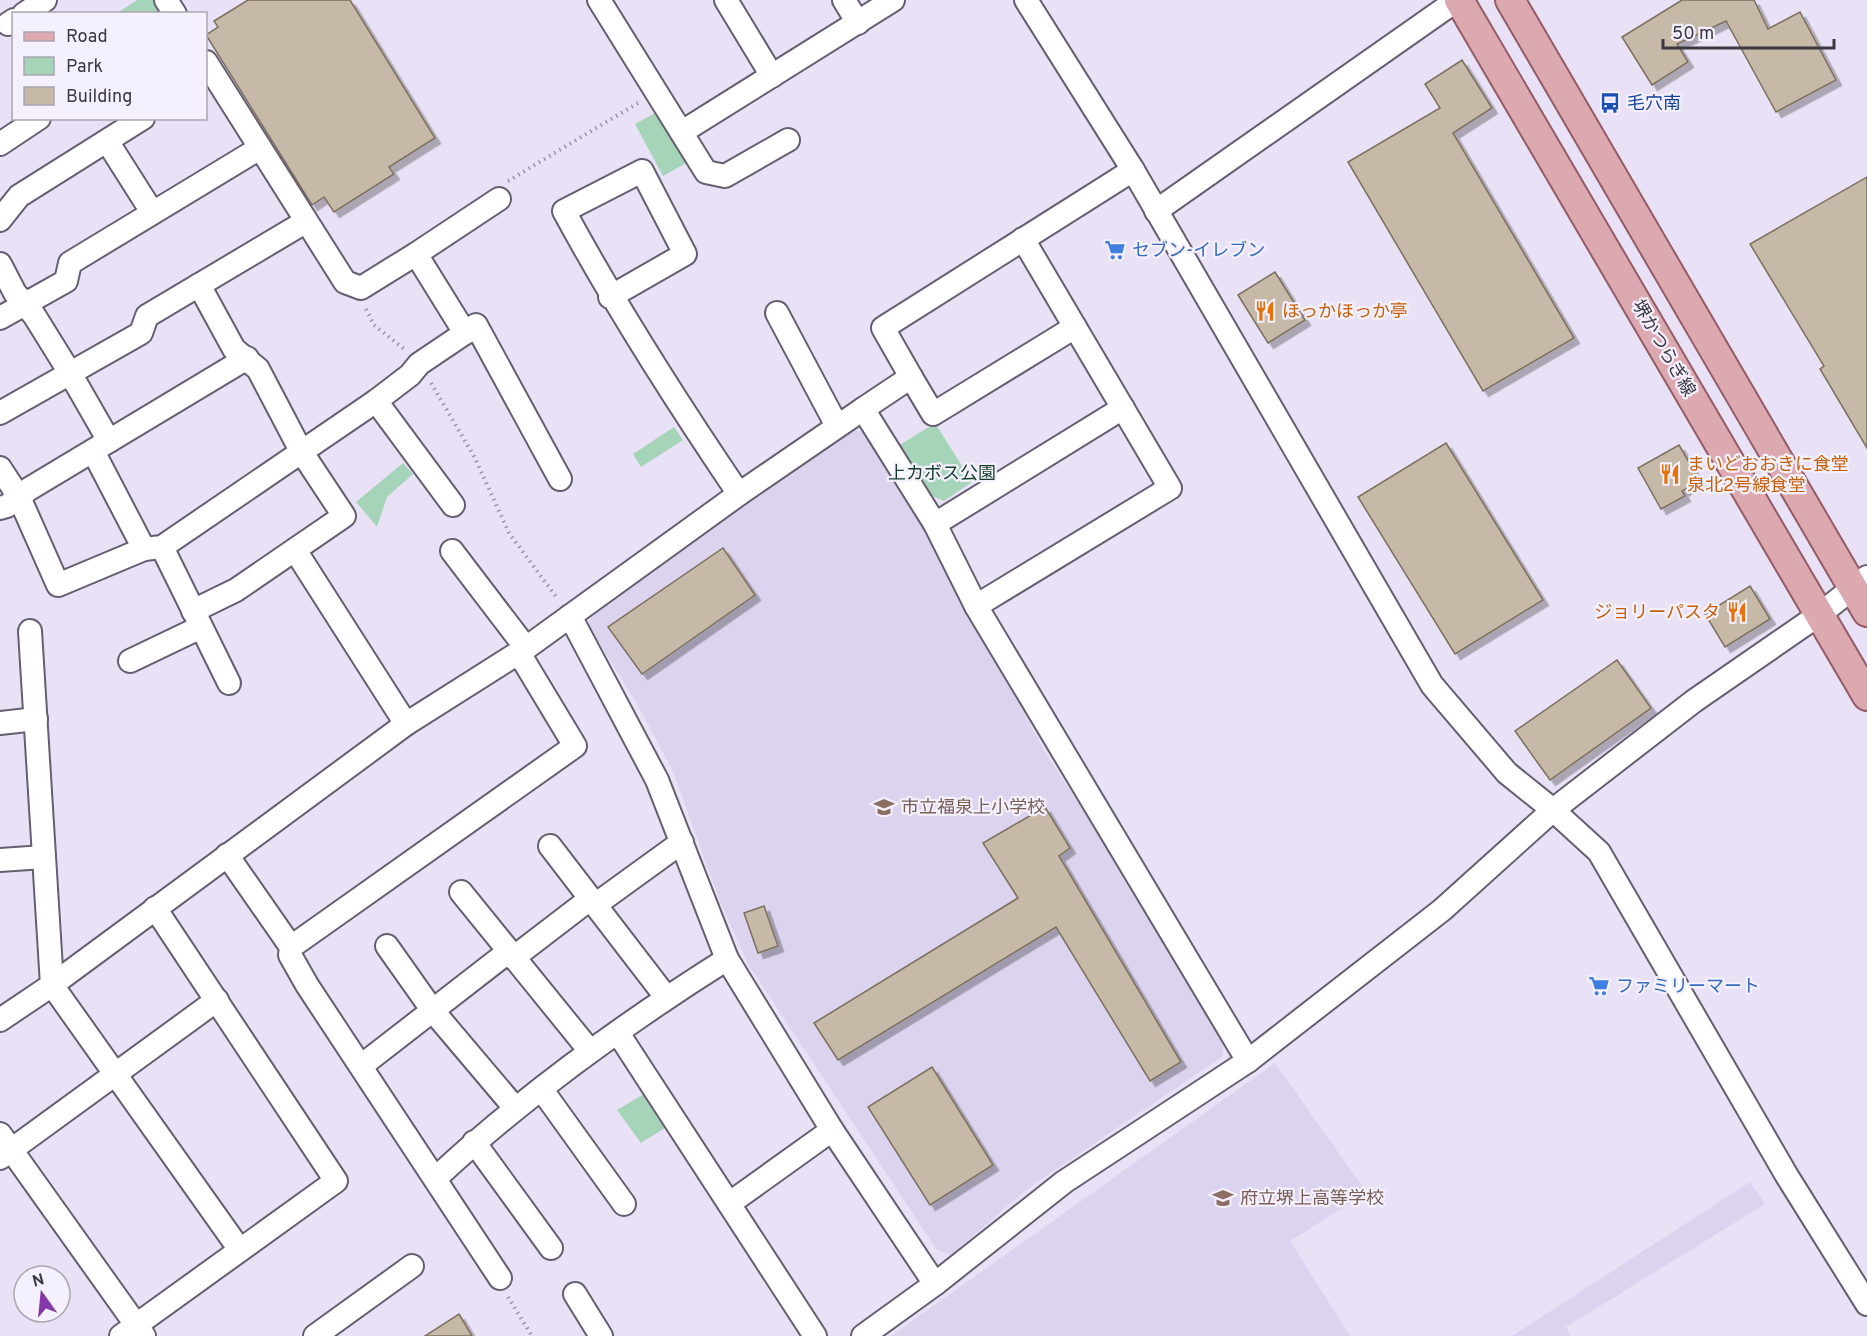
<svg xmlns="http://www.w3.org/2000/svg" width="1867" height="1336" font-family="Overpass,'Noto Sans JP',sans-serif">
	<defs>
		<filter id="shadow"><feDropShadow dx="5.5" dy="5.5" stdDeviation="0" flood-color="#0004"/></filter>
	</defs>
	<rect width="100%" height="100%" fill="#e9e1f6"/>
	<g fill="#dcd3ee">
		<path d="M849,428L863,432L937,551L1047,756L1106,843L1224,1043L1222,1057L1027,1189L951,1255L937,1250L748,964L719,899L673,771L636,702L589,626L592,611Z"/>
		<path d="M1275,1063L1367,1193L1290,1241L1350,1336H891Z"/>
		<path d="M1750,1182L1765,1204L1566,1327L1571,1336H1512Z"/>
	</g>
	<g fill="#a6d4b9">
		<path d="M137,0H155L163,14H116Z"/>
		<path d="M659,111L688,162L663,176L635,124Z"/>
		<path d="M935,423L972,482L944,501L932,496L900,445Z"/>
		<path d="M674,427L683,440L641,467L633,454Z"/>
		<path d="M403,463L413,474L387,497L377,527L356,502Z"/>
		<path d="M647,1092L668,1126L641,1143L617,1110Z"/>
	</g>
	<g fill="#c6b9a7" stroke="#7b6f5e" stroke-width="1.5" filter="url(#shadow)">
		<path d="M248,0H350L435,138L389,167L394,174L334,212L324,197L312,205L206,35L218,27L214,21Z"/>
		<path d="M1682,0H1754L1768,29L1800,12L1836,80L1776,112L1726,21L1677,44L1688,62L1652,85L1622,37Z"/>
		<path d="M1462,60L1492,108L1453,133L1574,338L1483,391L1348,162L1440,108L1425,84Z"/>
		<path d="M1867,177V448L1820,369L1824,366L1750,244Z"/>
		<path d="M1275,272L1305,320L1268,343L1238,295Z"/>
		<path d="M1446,443L1543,600L1455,654L1358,497Z"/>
		<path d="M1679,445L1700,481L1682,491L1685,496L1661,509L1638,468Z"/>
		<path d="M723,548L755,595L642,674L608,627Z"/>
		<path d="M1750,586L1770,619L1725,647L1705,614Z"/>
		<path d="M1617,660L1651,708L1550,780L1515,731Z"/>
		<path d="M1045,807L1070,848L1059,856L1181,1062L1150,1081L1056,927L838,1060L814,1023L1018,898L983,843Z"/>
		<path d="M764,906L778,946L758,953L744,913Z"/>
		<path d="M932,1067L993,1165L930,1205L868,1107Z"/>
		<path d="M459,1314L472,1336H425Z"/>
	</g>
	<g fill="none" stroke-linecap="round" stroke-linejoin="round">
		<g stroke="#665e70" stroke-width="26">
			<g id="minor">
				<path d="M166,0L175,14"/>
				<path d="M599,0L706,172L725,176L788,140"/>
				<path d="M726,0L772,76"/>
				<path d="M844,0L858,23"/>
				<path d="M1026,0L1133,170L1432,685L1507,773L1553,810L1599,852L1787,1176L1867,1304"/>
				<path d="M24,14L45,0"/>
				<path d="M8,24L14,20"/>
				<path d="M206,62L345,282L361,288L416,254L465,333L476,325L560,479"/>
				<path d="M682,132L893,0"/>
				<path d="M107,141L152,212"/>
				<path d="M0,144L39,118"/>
				<path d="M1156,211L1457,0"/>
				<path d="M0,220L19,196L143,118"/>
				<path d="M416,254L499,199"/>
				<path d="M0,264L15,293L34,315L70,373L109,441"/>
				<path d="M610,297L685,254L642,171L564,211C617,309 676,401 739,494"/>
				<path d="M777,313L837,426"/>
				<path d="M0,318L66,281L70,263L260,148"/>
				<path d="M911,377L933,414L1075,327"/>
				<path d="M376,401L453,505"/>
				<path d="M863,409L911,377L883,328L1133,170"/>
				<path d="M0,413L141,333L147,316L305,222"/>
				<path d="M93,451L144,549"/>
				<path d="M0,468L19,497L58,585L144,549L162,547L376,401L410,375L419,364L465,333"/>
				<path d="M0,508L7,506L29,489L247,358"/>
				<path d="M935,524L1123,408"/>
				<path d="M162,547L229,683"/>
				<path d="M295,550L406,724"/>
				<path d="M452,551L526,648"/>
				<path d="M976,606L1170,488L1023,239"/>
				<path d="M193,611L236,590L344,516L301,451L258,369L234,349L199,285"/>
				<path d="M570,616L657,780L727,959L832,1130L935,1284"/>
				<path d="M30,631L52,985L240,1250"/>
				<path d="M130,661L201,627"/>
				<path d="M0,723L36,719"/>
				<path d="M550,846L666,997"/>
				<path d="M227,855L291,947L290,955L307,985L500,1278"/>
				<path d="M0,860L44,857"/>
				<path d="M461,892L590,1051"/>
				<path d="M595,905L682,842"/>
				<path d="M387,946L433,1011L515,1108"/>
				<path d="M291,947L575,746L519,653"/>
				<path d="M513,958L590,899"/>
				<path d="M0,1020L52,985L406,724L526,648L739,494L863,409L935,524L976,606L1248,1061"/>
				<path d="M618,1033L815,1336"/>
				<path d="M361,1066L508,952"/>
				<path d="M542,1090L624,1204"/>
				<path d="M0,1134L144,1336"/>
				<path d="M474,1142L551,1248"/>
				<path d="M0,1158L217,1000"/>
				<path d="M436,1178C525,1095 624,1024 727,959"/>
				<path d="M730,1203L832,1130"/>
				<path d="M575,1294L601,1336"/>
				<path d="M121,1336L336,1181L155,908"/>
				<path d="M315,1336L412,1266"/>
				<path d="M863,1336L935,1284L1064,1182L1248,1061L1442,910L1553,810L1694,701L1820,614L1867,577"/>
			</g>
		</g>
		<g stroke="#945c66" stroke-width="32">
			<g id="major">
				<path d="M1459,0L1867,696"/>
				<path d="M1510,0L1867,612"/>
			</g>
		</g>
		<g stroke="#9a95a4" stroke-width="4" stroke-dasharray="1.5 4.5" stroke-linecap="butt">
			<path d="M508,181L638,103"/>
			<path d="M366,309L374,325L404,349"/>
			<path d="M431,383L475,458L509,533L557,598"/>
			<path d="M508,1297L532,1336"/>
		</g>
		<use href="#minor" stroke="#fff" stroke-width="22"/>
		<use href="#major" stroke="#dca9b0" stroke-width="28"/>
	</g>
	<defs>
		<g id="bus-bare" transform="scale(1.62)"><path d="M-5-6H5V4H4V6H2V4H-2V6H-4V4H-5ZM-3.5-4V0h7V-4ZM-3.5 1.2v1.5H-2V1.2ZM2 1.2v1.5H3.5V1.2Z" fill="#1a4fb4" stroke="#f5f0fd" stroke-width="2.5" paint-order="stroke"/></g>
		<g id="supermarket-bare" transform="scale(1.62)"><path d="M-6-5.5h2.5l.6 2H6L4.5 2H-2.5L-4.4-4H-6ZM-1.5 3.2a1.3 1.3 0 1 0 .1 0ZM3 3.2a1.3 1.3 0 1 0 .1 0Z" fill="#3f7fe0" stroke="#f5f0fd" stroke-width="2.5" paint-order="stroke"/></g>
		<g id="restaurant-bare" transform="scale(1.62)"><path d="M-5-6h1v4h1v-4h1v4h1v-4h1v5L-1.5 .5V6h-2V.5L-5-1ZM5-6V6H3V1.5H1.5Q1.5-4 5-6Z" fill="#e8710a" stroke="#f5f0fd" stroke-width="2.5" paint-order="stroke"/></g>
		<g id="school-bare" transform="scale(1.62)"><path d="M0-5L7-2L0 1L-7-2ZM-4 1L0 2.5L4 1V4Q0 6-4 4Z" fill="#8d6e63" stroke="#f5f0fd" stroke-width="2.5" paint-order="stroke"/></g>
	</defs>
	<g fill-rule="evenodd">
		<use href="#bus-bare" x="1610" y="103"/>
		<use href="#supermarket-bare" x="1115" y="250"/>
		<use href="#restaurant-bare" x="1265" y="311"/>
		<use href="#restaurant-bare" x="1670" y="474"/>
		<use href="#restaurant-bare" x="1737" y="612"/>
		<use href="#school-bare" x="884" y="807"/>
		<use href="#supermarket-bare" x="1599" y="986"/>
		<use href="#school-bare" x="1223" y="1198"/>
	</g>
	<g text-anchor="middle" stroke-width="4.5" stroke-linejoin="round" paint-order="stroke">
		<g font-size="18" fill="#164399" stroke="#f5f0fd" text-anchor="start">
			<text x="1627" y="109">毛穴南</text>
		</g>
		<g font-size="18" fill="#366cbe" stroke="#f5f0fd" text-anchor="start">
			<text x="1132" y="256">セブン-イレブン</text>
			<text x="1616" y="992">ファミリーマート</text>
		</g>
		<g font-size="18" fill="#c56008" stroke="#f5f0fd" text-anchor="start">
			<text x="1282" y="317">ほっかほっか亭</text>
			<text x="1687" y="470">まいどおおきに食堂<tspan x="1687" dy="21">泉北2号線食堂</tspan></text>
			<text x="1720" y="618" text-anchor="end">ジョリーパスタ</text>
		</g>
		<g font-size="18" fill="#3b3840" stroke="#f5f0fd">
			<text transform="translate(1664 348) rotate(60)" y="6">堺かつらぎ線</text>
		</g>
		<g font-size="18" fill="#153f2a" stroke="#f5f0fd">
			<text x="942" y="479">上カボス公園</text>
		</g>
		<g font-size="18" fill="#785e54" stroke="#f5f0fd" text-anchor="start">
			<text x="901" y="813">市立福泉上小学校</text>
			<text x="1240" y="1204">府立堺上高等学校</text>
		</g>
	</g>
	<rect x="12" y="12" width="195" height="108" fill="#f5f0fd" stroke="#aba6b1" stroke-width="1.5"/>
	<rect x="24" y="32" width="30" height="9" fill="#dca9b0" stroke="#aba6b1" stroke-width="1.5"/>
	<text x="66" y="42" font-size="18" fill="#3b3840">Road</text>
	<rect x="24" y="57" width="30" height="18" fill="#a6d4b9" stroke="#aba6b1" stroke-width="1.5"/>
	<text x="66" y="72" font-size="18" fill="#3b3840">Park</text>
	<rect x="24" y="87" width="30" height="18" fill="#c6b9a7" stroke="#aba6b1" stroke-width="1.5"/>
	<text x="66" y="102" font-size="18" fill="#3b3840">Building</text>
	<g transform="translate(42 1294) rotate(345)"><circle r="28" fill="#f5f0fd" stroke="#aba6b1" stroke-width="1.5"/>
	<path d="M0-4.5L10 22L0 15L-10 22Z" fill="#8638a8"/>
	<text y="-9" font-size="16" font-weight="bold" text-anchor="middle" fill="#3b3840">N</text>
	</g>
	<path d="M1663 39v9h171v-9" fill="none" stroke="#3b3840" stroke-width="3"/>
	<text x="1672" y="39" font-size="18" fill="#3b3840" stroke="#f5f0fd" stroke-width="4.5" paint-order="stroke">50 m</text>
</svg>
